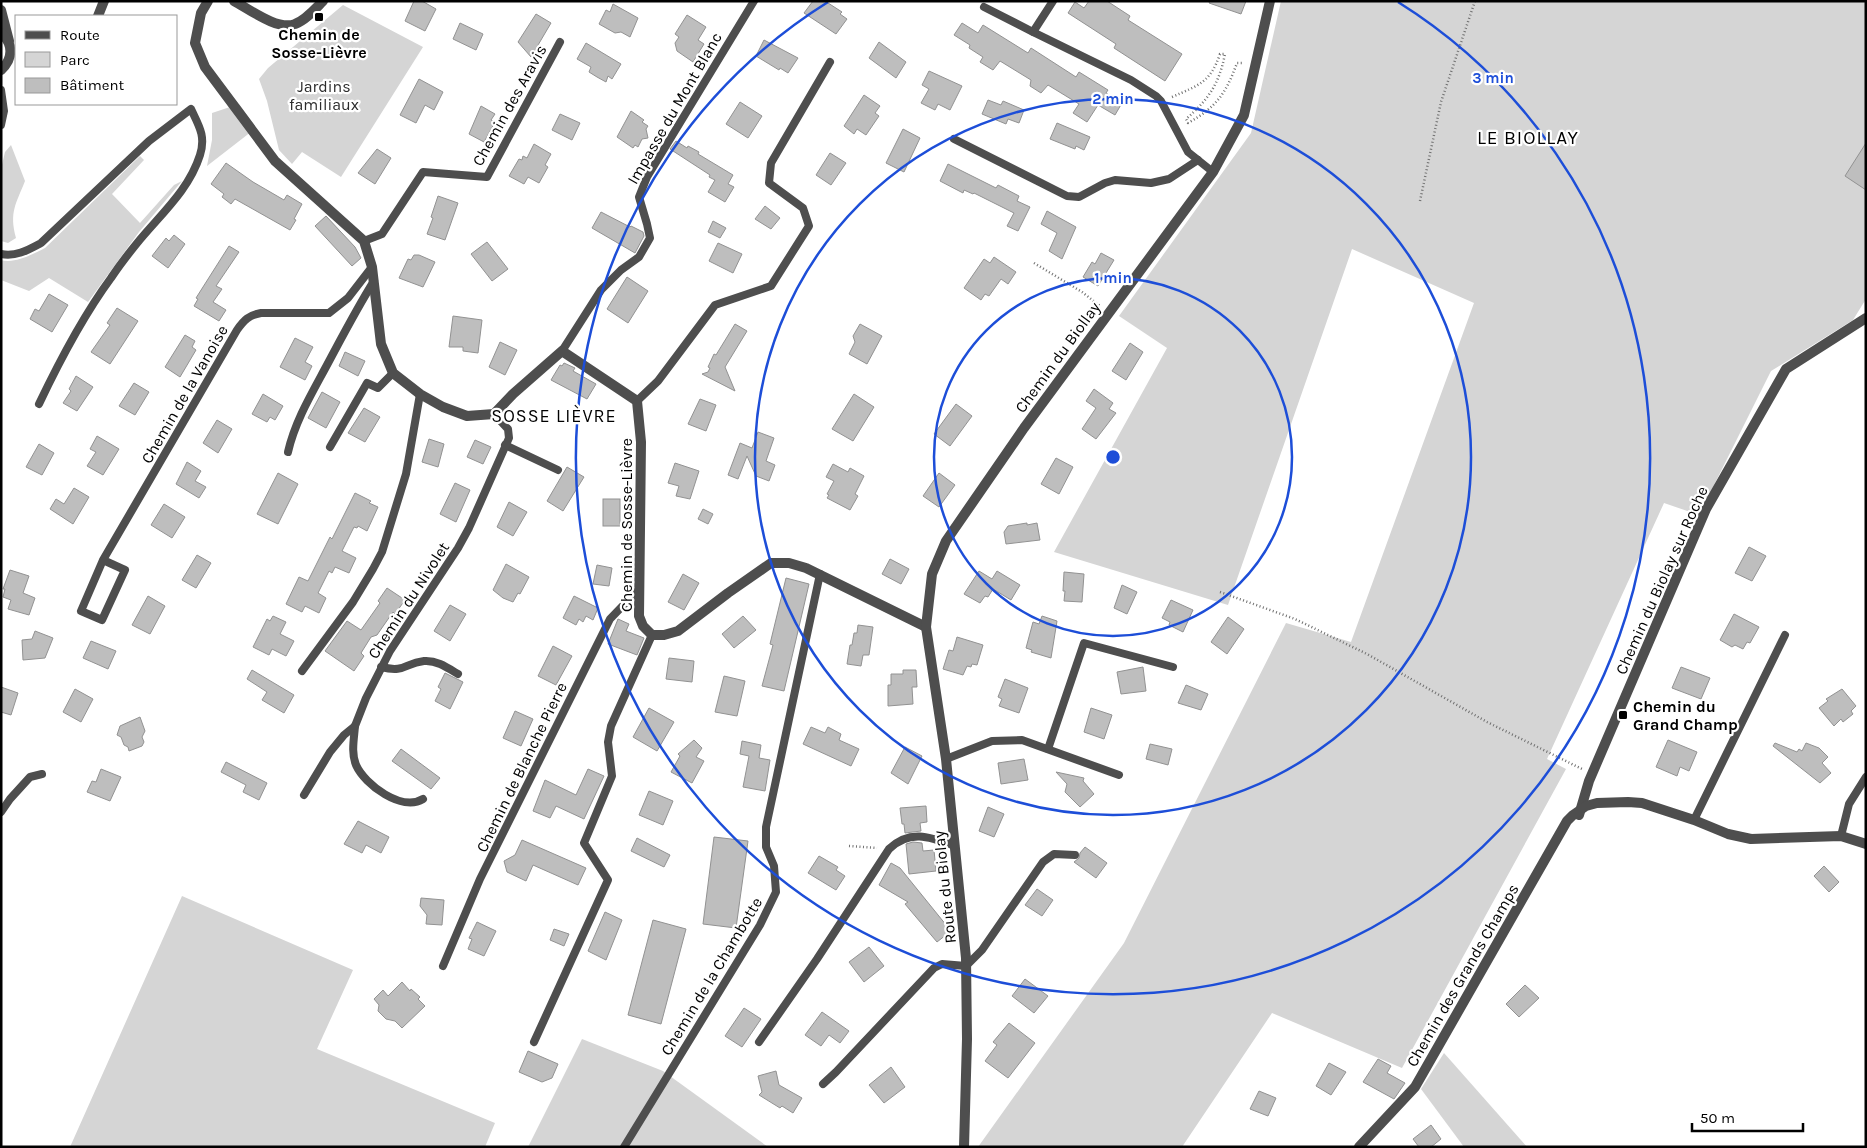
<svg xmlns="http://www.w3.org/2000/svg" width="1867" height="1148" font-family="Karla,sans-serif">
	<rect width="100%" height="100%" fill="#fff"/>
	<g fill="#d5d5d5">
		<path d="M1281,1H1866V299L1853,320L1771,371L1699,515L1664,503L1547,759L1566,769L1402,1068L1272,1013L1182,1147H978L1124,943L1286,623L1351,642L1474,303L1352,249L1228,605L1054,552L1167,348L1119,316L1251,133Z"/>
		<path d="M343,5L423,47L341,177L302,152L292,164L279,150L267,101L259,79L268,68Z"/>
		<path d="M239,104L256,128L207,166L212,140V113Z"/>
		<path d="M11,145L25,181C16,204 9,212 16,238L8,243L1,241V169L5,152Z"/>
		<path d="M140,156L144,160L112,194L140,223L174,185L182,181L139,232L88,302L49,278L29,291L1,280V260C15,264 33,254 45,248Z"/>
		<path d="M182,896L353,970L317,1049L495,1123L485,1147H70Z"/>
		<path d="M582,1039L663,1071L768,1147H528Z"/>
		<path d="M1444,1053L1527,1147H1464L1421,1089Z"/>
	</g>
	<g fill="#bebebe" stroke="#929292">
		<path d="M414,1H422L436,9L425,31L405,21Z"/>
		<path d="M813,1H825L842,12L840,14L847,19L836,34L804,13Z"/>
		<path d="M1089,1H1107L1130,16L1128,20L1182,54L1165,81L1114,48L1116,44L1068,13L1075,2L1084,8Z"/>
		<path d="M1210,1H1246L1241,14L1209,3Z"/>
		<path d="M613,4L638,18L630,37L621,32L615,33L599,24L606,10L610,12Z"/>
		<path d="M536,14L551,23L531,57L518,42Z"/>
		<path d="M687,15L706,27L698,40L704,44L693,62L677,51L675,43L679,37L675,34Z"/>
		<path d="M460,23L483,34L476,50L453,39Z"/>
		<path d="M962,23L978,33L983,25L1028,53L1031,48L1076,77L1079,72L1108,90L1106,93L1122,103L1115,115L1098,105L1087,122L1073,113L1079,104L1048,85L1041,93L1030,86L1031,80L1000,61L993,70L980,62L983,57L969,48L970,45L954,35Z"/>
		<path d="M764,40L798,58L788,73L780,68L779,70L756,56Z"/>
		<path d="M879,42L906,62L896,78L869,58Z"/>
		<path d="M586,43L621,64L612,79L608,76L606,82L597,77L589,72L591,67L577,59Z"/>
		<path d="M929,71L962,86L950,110L938,104L935,110L921,103L929,89L922,85Z"/>
		<path d="M419,79L443,92L434,110L425,105L416,123L400,115Z"/>
		<path d="M864,95L880,106L875,113L879,116L866,135L857,129L854,134L844,126Z"/>
		<path d="M988,100L1001,105L1003,101L1024,110L1019,123L1008,119L1006,124L982,114Z"/>
		<path d="M740,102L762,116L748,138L726,124Z"/>
		<path d="M481,106L495,114L491,120L495,122L484,142L469,134Z"/>
		<path d="M631,111L644,120L642,122L648,126L646,129L648,138L642,139L638,147L635,145L633,148L617,137Z"/>
		<path d="M560,114L580,123L572,140L552,130Z"/>
		<path d="M1057,123L1090,137L1084,150L1076,146L1075,149L1050,139Z"/>
		<path d="M903,129L920,138L904,172L886,163Z"/>
		<path d="M676,141L687,148L688,146L699,152L698,154L733,175L728,184L734,187L725,202L708,192L715,180L709,177L710,175L670,149Z"/>
		<path d="M1866,143V190L1845,176Z"/>
		<path d="M534,144L551,154L545,165L548,167L539,183L528,177L524,184L509,176L519,159L522,160L523,156L527,158Z"/>
		<path d="M377,149L391,158L375,184L358,173Z"/>
		<path d="M830,153L846,163L831,185L816,175Z"/>
		<path d="M226,163L253,182L284,200L287,195L302,204L294,219L296,220L290,230L235,199L231,204L222,197L224,194L211,184Z"/>
		<path d="M948,164L996,188L998,185L1019,196L1017,201L1030,207L1018,231L1007,226L1014,213L974,193L973,194L964,190L963,193L940,181Z"/>
		<path d="M438,196L458,203L445,240L427,234L433,218L431,217Z"/>
		<path d="M765,206L780,218L771,229L755,219Z"/>
		<path d="M1047,211L1076,227L1062,259L1049,251L1057,233L1041,224Z"/>
		<path d="M601,212L630,227L631,226L643,232L644,236L635,253L592,228Z"/>
		<path d="M326,216L355,247L361,258L352,266L315,226Z"/>
		<path d="M713,221L726,228L720,238L708,232Z"/>
		<path d="M174,235L185,244L168,268L152,256L166,238L169,241Z"/>
		<path d="M487,242L508,269L492,281L471,254Z"/>
		<path d="M718,243L742,254L733,273L709,261Z"/>
		<path d="M229,246L239,252L216,286L222,289L213,302L226,310L219,321L194,306L198,299L196,298Z"/>
		<path d="M1101,253L1114,260L1098,286L1083,277L1092,262L1095,264Z"/>
		<path d="M414,255H419L435,262L423,287L399,278L408,259L411,260Z"/>
		<path d="M994,257L1016,272L1008,284L1001,279L989,296L985,294L981,300L964,288L984,259L990,263Z"/>
		<path d="M627,277L648,291L628,323L607,309Z"/>
		<path d="M49,294L68,305L52,332L30,319L35,309L39,311Z"/>
		<path d="M117,308L138,321L110,364L91,352L110,325L107,323Z"/>
		<path d="M453,316L482,320L478,353L463,351V347H449Z"/>
		<path d="M735,324L747,331L725,367L735,391L702,374L708,372L710,368L708,367L714,354L716,355Z"/>
		<path d="M860,324L882,336L867,364L849,354L855,342L853,336Z"/>
		<path d="M185,335L195,341L192,347L196,350L180,377L165,367Z"/>
		<path d="M295,338L313,347L305,362L312,366L305,380L280,367Z"/>
		<path d="M500,342L517,350L505,375L489,367Z"/>
		<path d="M1130,343L1143,352L1126,380L1112,371Z"/>
		<path d="M345,352L365,361L358,376L339,366Z"/>
		<path d="M564,363L575,368L573,371L596,384L587,399L551,380L560,365L562,366Z"/>
		<path d="M76,376L93,387L77,411L63,403L71,391L69,389Z"/>
		<path d="M134,383L149,392L135,415L119,406Z"/>
		<path d="M1094,389L1113,403L1109,409L1116,413L1096,439L1082,429L1096,408L1086,401Z"/>
		<path d="M322,392L340,402L326,428L308,418Z"/>
		<path d="M263,394L283,406L275,420L270,417L267,422L252,414Z"/>
		<path d="M854,394L874,407L853,441L832,429Z"/>
		<path d="M700,399L716,405L706,431L688,424Z"/>
		<path d="M956,404L972,416L950,446L934,434Z"/>
		<path d="M364,408L380,417L365,442L348,433Z"/>
		<path d="M217,420L232,429L218,453L203,443Z"/>
		<path d="M758,432L774,438L766,461L775,465L769,481L756,476L747,456L738,479L728,475L740,443L752,448Z"/>
		<path d="M97,436L119,449L103,475L87,466L96,452L90,449Z"/>
		<path d="M429,439L444,444L438,467L422,462Z"/>
		<path d="M475,440L491,447L483,464L467,457Z"/>
		<path d="M39,444L54,453L42,475L26,467Z"/>
		<path d="M1056,458L1073,467L1059,494L1041,484Z"/>
		<path d="M187,462L201,471L195,481L206,487L199,498L176,484Z"/>
		<path d="M675,463L699,471L690,499L676,496L679,486L668,483Z"/>
		<path d="M833,464L848,472L850,468L864,476L855,494L858,496L850,510L827,498L829,495L827,494L834,481L826,477Z"/>
		<path d="M567,467L584,477L563,511L547,501Z"/>
		<path d="M278,473L298,484L278,524L257,514Z"/>
		<path d="M939,473L955,485L939,507L923,496Z"/>
		<path d="M455,483L470,490L456,522L440,514Z"/>
		<path d="M74,488L89,497L73,524L50,509L56,499L64,504Z"/>
		<path d="M355,493L371,501L369,503L378,507L367,531L358,526L357,528L354,527L342,551L356,558L349,573L335,567L332,573L329,571L318,593L326,598L319,613L305,606L302,612L286,604L299,577L308,581L330,537L332,539Z"/>
		<rect x="603" y="499" width="17" height="27"/>
		<path d="M509,502L527,512L513,536L497,527Z"/>
		<path d="M164,504L185,517L172,538L151,525Z"/>
		<path d="M703,509L713,514L708,524L698,519Z"/>
		<path d="M1027,523V525L1037,523L1040,540L1006,544L1004,532L1008,526Z"/>
		<path d="M1749,547L1766,556L1752,581L1735,573Z"/>
		<path d="M197,555L211,563L196,588L182,580Z"/>
		<path d="M890,559L909,569L901,584L882,574Z"/>
		<path d="M506,564L529,577L520,594L518,593L513,602L503,598L493,590Z"/>
		<path d="M597,565L612,568L609,586L593,584Z"/>
		<path d="M10,570L29,576L23,593L35,598L29,615L8,609L11,600L3,597L5,589H3Z"/>
		<path d="M979,571L992,579L997,571L1020,585L1011,600L993,589L988,597L985,596L980,603L964,594Z"/>
		<path d="M1064,572L1084,574L1082,602L1064,601L1065,591H1063Z"/>
		<path d="M683,574L699,583L684,610L668,602Z"/>
		<path d="M786,578L809,584L784,691L762,686L773,645L770,644Z"/>
		<path d="M1122,585L1137,592L1127,614L1114,608Z"/>
		<path d="M387,588L405,600L395,614L393,612L377,635L371,637L361,653L364,656L354,671L325,651L347,621L361,630L380,603L378,601Z"/>
		<path d="M148,596L165,606L150,634L132,625Z"/>
		<path d="M574,596L598,608L593,620L586,616L583,622L579,619L576,625L563,618Z"/>
		<path d="M1171,600L1193,610L1183,632L1169,625L1170,622L1162,618Z"/>
		<path d="M450,605L466,614L450,641L434,631Z"/>
		<path d="M1734,614L1759,627L1750,643L1747,642L1743,649L1735,645L1732,647L1720,640Z"/>
		<path d="M273,616L286,622L280,634L294,641L286,656L272,649L269,655L253,647L267,619L270,621Z"/>
		<path d="M743,616L756,630L734,648L722,634Z"/>
		<path d="M1042,616L1057,621L1051,658L1031,652L1032,650L1026,648L1033,622L1039,624Z"/>
		<path d="M1228,617L1244,629L1227,654L1211,642Z"/>
		<path d="M618,619L629,624L626,631L644,638L637,655L608,644Z"/>
		<path d="M858,625L873,627L869,655H863L861,666L847,664L850,645H852L854,633H857Z"/>
		<path d="M35,631L53,638L45,658L23,660L22,640L32,639Z"/>
		<path d="M957,637L983,645L977,665L972,664L971,667L967,666L963,675L943,669L949,650L953,651Z"/>
		<path d="M91,641L116,651L108,669L83,658Z"/>
		<path d="M553,646L572,656L556,685L538,676Z"/>
		<path d="M669,658L694,661L692,682L666,679Z"/>
		<path d="M1143,667L1146,691L1121,694L1117,672Z"/>
		<path d="M1681,667L1710,678L1701,699L1672,688Z"/>
		<path d="M252,670L294,695L284,713L262,700L267,692L247,679Z"/>
		<path d="M903,670H916L917,687H912L913,704L888,706V685H891V674H903Z"/>
		<path d="M445,673L463,682L450,709L435,701L441,689L438,687Z"/>
		<path d="M724,676L745,681L737,716L715,712Z"/>
		<path d="M1005,679L1028,688L1019,713L999,706L1002,699L998,697Z"/>
		<path d="M1186,685L1208,694L1201,710L1178,703Z"/>
		<path d="M1,687L18,693L11,715L1,712Z"/>
		<path d="M75,689L93,699L81,722L63,712Z"/>
		<path d="M1842,689L1856,706L1851,711L1853,714L1843,722L1841,719L1834,726L1819,708L1828,701L1826,699Z"/>
		<path d="M649,708L674,722L657,751L633,737Z"/>
		<path d="M1091,708L1112,715L1104,739L1084,732Z"/>
		<path d="M515,711L533,719L521,746L503,738Z"/>
		<path d="M140,717L145,731L142,737L144,742L142,746L129,751L128,747L124,745L121,737L117,735L120,726Z"/>
		<path d="M811,727L825,733L828,727L841,734L839,740L859,749L851,766L803,744Z"/>
		<path d="M694,740L702,748L696,757L704,761L692,783L671,772L680,756L678,754Z"/>
		<path d="M1668,740L1697,752L1689,771L1680,767L1677,776L1656,767Z"/>
		<path d="M742,741L761,745L759,758L770,760L765,791L743,787L749,756L740,754Z"/>
		<path d="M1775,743L1797,752L1799,749L1802,751L1806,743L1819,748L1828,757L1822,763L1831,773L1820,783L1773,746Z"/>
		<path d="M1150,744L1172,749L1168,765L1146,759Z"/>
		<path d="M905,747L922,756L908,784L891,773Z"/>
		<path d="M401,749L440,778L431,789L392,761Z"/>
		<path d="M1024,759L1028,780L1001,784L998,763Z"/>
		<path d="M226,762L267,783L259,800L243,792L246,785L221,772Z"/>
		<path d="M101,769L121,777L110,801L87,792L92,781L96,782Z"/>
		<path d="M588,769L604,776L584,819L556,806L550,818L533,811L545,780L576,795Z"/>
		<path d="M1056,772L1084,778L1083,781L1094,794L1080,807L1065,792L1067,784Z"/>
		<path d="M649,791L673,801L663,825L639,815Z"/>
		<path d="M926,806L927,822L920,823L921,831L905,833L904,824H902L900,808Z"/>
		<path d="M988,807L1004,814L994,837L979,831Z"/>
		<path d="M358,821L389,837L381,853L366,845L362,853L344,844Z"/>
		<path d="M714,837L748,841L736,928L703,924Z"/>
		<path d="M637,838L670,855L664,867L631,851Z"/>
		<path d="M522,840L586,868L578,885L533,865L526,881L507,872L504,861L515,855Z"/>
		<path d="M913,842L922,843L923,851L934,850L936,871L909,874L906,844Z"/>
		<path d="M1085,847L1107,863L1096,878L1074,862L1079,858L1080,853Z"/>
		<path d="M819,856L838,867L836,870L845,876L836,890L808,873Z"/>
		<path d="M891,863L900,868L951,931L937,942L905,904L908,902L879,885Z"/>
		<path d="M1824,866L1839,882L1829,892L1814,876Z"/>
		<path d="M1037,889L1053,900L1042,916L1025,905Z"/>
		<path d="M421,898L444,900L442,925L426,924L427,915L420,906Z"/>
		<path d="M605,912L622,920L606,960L588,951Z"/>
		<path d="M653,920L686,929L661,1024L628,1015Z"/>
		<path d="M477,922L496,931L484,956L468,949L472,939L469,938Z"/>
		<path d="M554,929L569,934L564,946L550,940Z"/>
		<path d="M869,947L884,966L864,982L849,962Z"/>
		<path d="M1025,979L1048,996L1034,1013L1012,996Z"/>
		<path d="M402,982L410,991L411,989L420,997L418,999L425,1006L402,1028L395,1021L386,1019L378,1011L379,1005L374,999L383,990L388,996Z"/>
		<path d="M1525,985L1539,998L1519,1017L1506,1004Z"/>
		<path d="M744,1008L761,1019L742,1047L725,1036Z"/>
		<path d="M822,1012L849,1031L840,1043L829,1035L821,1046L805,1035Z"/>
		<path d="M1009,1023L1035,1043L1008,1078L985,1061L997,1045L993,1042Z"/>
		<path d="M528,1051L558,1064L552,1078L542,1082L519,1072Z"/>
		<path d="M1378,1059L1391,1066L1387,1073L1405,1083L1394,1099L1363,1082Z"/>
		<path d="M1329,1063L1346,1072L1331,1095L1316,1086Z"/>
		<path d="M891,1067L905,1087L884,1103L869,1085Z"/>
		<path d="M776,1071L779,1085L802,1098L793,1113L782,1106L780,1108L759,1095L762,1092L758,1076Z"/>
		<path d="M1259,1091L1276,1098L1268,1116L1250,1109Z"/>
		<path d="M1431,1125L1441,1139L1431,1147H1419L1413,1139Z"/>
	</g>
	<g fill="none" stroke-linecap="round" stroke-linejoin="round">
		<g stroke="#707070" stroke-width="2.5" stroke-dasharray="1 2.5" stroke-linecap="butt">
			<path d="M1172,97C1199,85 1210,83 1220,54H1225C1219,84 1209,99 1186,119L1188,123C1217,107 1226,93 1237,63H1242L1241,65"/>
			<path d="M1420,201L1441,102L1475,1"/>
			<path d="M1034,263L1082,292L1100,306"/>
			<path d="M1220,592L1295,619L1367,654L1487,722L1582,769"/>
			<path d="M849,846L877,848"/>
		</g>
		<g stroke="#4e4e4e" stroke-width="8">
			<path d="M1053,1L1033,32L1131,80L1156,96L1161,101L1188,152L1213,172"/>
			<path d="M984,7L1033,32"/>
			<path d="M1,90L4,111L1,125"/>
			<path d="M954,139L1067,196L1079,197L1105,183L1115,180L1151,183L1169,179L1198,160"/>
			<path d="M364,241L382,234L423,172L487,177L560,42"/>
			<path d="M1,254C16,257 28,250 41,243L149,141L191,109C199,126 206,136 200,155C189,190 161,214 138,242C129,253 119,266 111,278C83,316 59,362 39,404"/>
			<path d="M562,351L601,290L621,270L639,257L650,238L647,224L639,197L647,177L754,1"/>
			<path d="M637,401L658,381L715,305L771,286L809,226L803,208L769,183L771,163L830,62"/>
			<path d="M505,445L558,470"/>
			<path d="M330,447L367,383L378,388L393,373"/>
			<path d="M288,452C295,421 312,393 327,365C342,337 357,308 374,281"/>
			<path d="M103,560L125,570L102,620L81,611L103,560L237,330C244,320 249,315 261,313H329L348,298L372,267"/>
			<path d="M381,667C406,673 404,663 424,661C437,660 448,668 458,674"/>
			<path d="M302,671L353,602L373,569L382,552L406,474L420,394"/>
			<path d="M355,726C354,739 351,753 356,765C365,785 402,812 423,799"/>
			<path d="M1048,749L1084,643L1173,667"/>
			<path d="M946,759L992,741L1022,740L1119,775"/>
			<path d="M304,795L330,752L344,735L355,726L366,698L390,651L458,548L469,528L509,438L508,429L494,414"/>
			<path d="M1,812L10,799L30,777L42,774"/>
			<path d="M1694,820L1785,635"/>
			<path d="M1841,836L1849,804L1866,777"/>
			<path d="M443,966L480,879L610,619L638,590"/>
			<path d="M534,1042L608,880L584,843L612,776L608,742L611,726L652,635"/>
			<path d="M759,1042L817,959L889,849C910,829 930,837 955,846"/>
			<path d="M823,1084L836,1072L934,968L942,964L966,966L982,950L1043,862L1054,854L1075,855"/>
			<path d="M624,1147L760,925L776,892L774,866L766,847V827L820,574"/>
		</g>
		<g stroke="#4e4e4e" stroke-width="10">
			<path d="M208,1L201,13L195,43L205,67L275,161L364,241L372,267L381,344L393,373L420,394L443,407L467,416L494,414L513,394L562,351L637,401L641,442L639,616L643,626L652,635H664L678,631L728,593L771,563H789L806,568L926,627"/>
			<path d="M1579,815L1589,781L1706,509L1786,369L1866,318"/>
			<path d="M964,1147L967,1039L966,958L946,759L926,627L932,574L946,541L1024,428L1213,172L1244,115L1270,1"/>
		</g>
		<g stroke="#4e4e4e" stroke-width="10">
			<path d="M234,1C249,9 278,31 295,24C306,20 315,9 323,1"/>
			<path d="M1,10L9,41"/>
			<path d="M98,16L104,1"/>
			<path d="M1,33C14,44 13,59 1,70"/>
			<path d="M1359,1147L1415,1087L1567,821L1573,815L1586,806L1597,803L1628,802L1642,803L1694,820L1728,834L1751,839L1841,836L1866,844"/>
		</g>
	</g>
	<g fill="none" stroke="#1d4ed8" stroke-width="2.5">
		<circle cx="1113" cy="457" r="179"/>
		<circle cx="1113" cy="457" r="358"/>
		<path d="M1398 2A537 537 0 1 1 828 2"/>
	</g>
	<g fill="#000" stroke="#fff" stroke-width="2">
		<rect x="314" y="12" width="10" height="10" rx="2.5"/>
		<rect x="1618" y="710" width="10" height="10" rx="2.5"/>
	</g>
	<g text-anchor="middle" stroke-width="4.5" stroke-linejoin="round" paint-order="stroke">
		<g font-size="16" font-weight="bold" fill="#000" stroke="#fff">
			<text x="319" y="40">Chemin de<tspan x="319" dy="18">Sosse-Lièvre</tspan></text>
			<text x="1633" y="712" text-anchor="start">Chemin du<tspan x="1633" dy="18">Grand Champ</tspan></text>
		</g>
		<g font-size="16" fill="#2c2c2c" stroke="#fff">
			<text x="324" y="92">Jardins<tspan x="324" dy="18">familiaux</tspan></text>
		</g>
		<g font-size="16" fill="#000" stroke="#fff">
			<text transform="translate(509 105) rotate(-61)" y="6">Chemin des Aravis</text>
			<text transform="translate(674 108) rotate(-60)" y="6">Impasse du Mont Blanc</text>
			<text transform="translate(1057 357) rotate(-54)" y="6">Chemin du Biollay</text>
			<text transform="translate(184 394) rotate(-60)" y="6">Chemin de la Vanoise</text>
			<text transform="translate(626 525) rotate(-90)" y="6">Chemin de Sosse-Lièvre</text>
			<text transform="translate(1661 580) rotate(-66)" y="6">Chemin du Biolay sur Roche</text>
			<text transform="translate(408 600) rotate(-57)" y="6">Chemin du Nivolet</text>
			<text transform="translate(521 767) rotate(-64)" y="6">Chemin de Blanche Pierre</text>
			<text transform="translate(944 887) rotate(-96)" y="6">Route du Biolay</text>
			<text transform="translate(1462 975) rotate(-60)" y="6">Chemin des Grands Champs</text>
			<text transform="translate(711 976) rotate(-59)" y="6">Chemin de la Chambotte</text>
		</g>
		<g font-size="18" letter-spacing="1" fill="#000" stroke="#fff">
			<text x="554" y="422">SOSSE LIÈVRE</text>
		</g>
		<g font-size="19" letter-spacing="1" fill="#000" stroke="#fff">
			<text x="1528" y="144">LE BIOLLAY</text>
		</g>
	</g>
	<circle cx="1113" cy="457" r="8" fill="#1d4ed8" stroke="#fff" stroke-width="2.5"/>
	<g font-size="15" text-anchor="middle" font-weight="bold" fill="#1d4ed8" stroke="#fff" stroke-width="4.5" stroke-linejoin="round" paint-order="stroke">
		<text x="1493" y="83">3 min</text>
		<text x="1113" y="104">2 min</text>
		<text x="1113" y="283">1 min</text>
	</g>
	<rect width="1867" height="1148" fill="none" stroke="#000000" stroke-width="5"/>
	<rect x="15" y="15" width="162" height="90" fill="#ffffff" stroke="#999999"/>
	<rect x="25" y="31" width="25" height="8" fill="#4e4e4e" stroke="#999999"/>
	<text x="60" y="40" font-size="15" fill="#000000">Route</text>
	<rect x="25" y="52" width="25" height="15" fill="#d5d5d5" stroke="#999999"/>
	<text x="60" y="65" font-size="15" fill="#000000">Parc</text>
	<rect x="25" y="78" width="25" height="15" fill="#bebebe" stroke="#999999"/>
	<text x="60" y="90" font-size="15" fill="#000000">Bâtiment</text>
	<path d="M1692 1123v8h111v-8" fill="none" stroke="#000000" stroke-width="2.5"/>
	<text x="1700" y="1123" font-size="15" fill="#000000" stroke="#ffffff" stroke-width="4" paint-order="stroke">50 m</text>
</svg>
